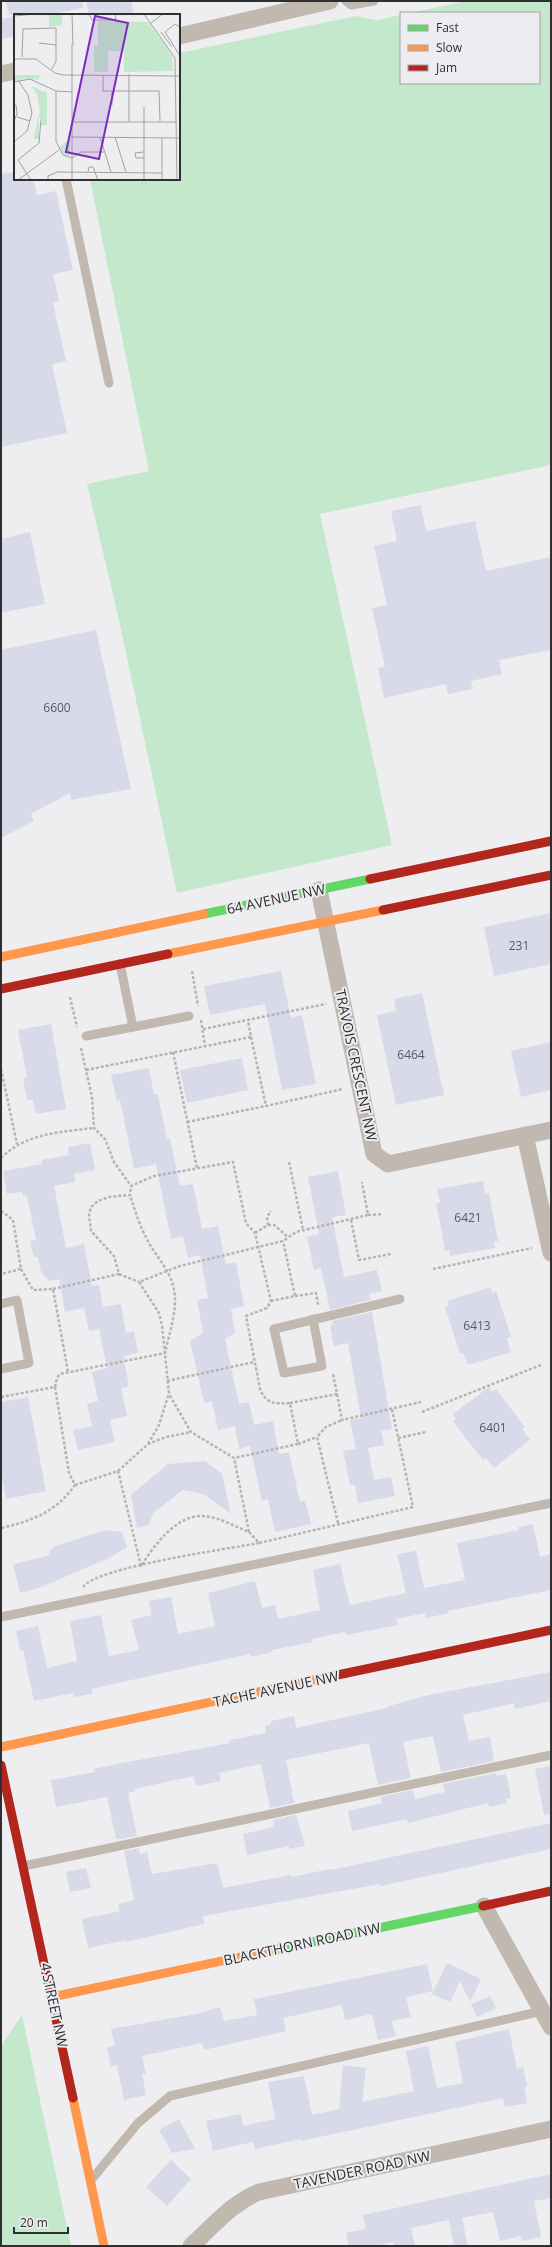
<svg xmlns="http://www.w3.org/2000/svg" width="552" height="2247" font-family="'Open Sans',sans-serif">
	<rect width="100%" height="100%" fill="#eeeef0"/>
	<g fill="#c4e8cb">
		<path d="M467,1H551V465L320,514L392,845L177,893L119,620L87,484L149,471L90,179H179V53L356,16L377,20L401,15V83H539V13H409Z"/>
		<path d="M22,2015L71,2246H1V2046Z"/>
	</g>
	<g fill="#d8d9e9">
		<path d="M6,1H82L83,8L46,15H9Z"/>
		<path d="M86,1H131L134,15H89Z"/>
		<path d="M15,16V36L1,39V19Z"/>
		<path d="M15,172V179H33L37,195L56,191L73,270L53,274L59,301L53,303L66,361L52,364L67,433L1,447V174Z"/>
		<path d="M421,505L426,531L475,521L486,571L551,557V650L499,660L502,674L471,681L473,689L448,694L446,684L384,698L378,668L385,667L372,608L387,605L374,546L397,541L391,511Z"/>
		<path d="M30,532L45,604L1,613V539Z"/>
		<path d="M96,630L131,789L71,800L70,793L31,814L34,821L1,838V650Z"/>
		<path d="M551,913V964L494,976L484,927Z"/>
		<path d="M281,971L291,1018L302,1015L316,1084L282,1090L265,1004L210,1015L204,986Z"/>
		<path d="M422,993L444,1095L396,1105L377,1015L396,1011L394,999Z"/>
		<path d="M51,1024L66,1109L36,1114L33,1100H27L23,1079L27,1078L18,1030Z"/>
		<path d="M551,1042V1090L521,1097L511,1051Z"/>
		<path d="M242,1058L248,1090L187,1103L180,1070Z"/>
		<path d="M149,1068L154,1094L158,1095L167,1139L170,1138L180,1186L193,1184L202,1229L218,1226L226,1264L236,1262L244,1306L231,1309L235,1333L225,1339L239,1404L249,1402L254,1425L273,1421L279,1454L289,1452L300,1502L305,1500L311,1524L275,1532L268,1499L262,1501L250,1446L239,1449L235,1426L218,1430L212,1401L204,1403L190,1341L203,1333L197,1300L208,1298L200,1255L188,1258L183,1236L171,1239L156,1164L134,1169L120,1100L117,1101L111,1075Z"/>
		<path d="M90,1143L95,1170L74,1174L75,1182L54,1186L66,1248L84,1244L92,1286L99,1285L103,1307L121,1304L126,1333L134,1331L138,1353L123,1356L129,1386L121,1388L127,1416L110,1420L115,1442L78,1450L73,1430L92,1426L87,1404L98,1401L92,1372L107,1368L99,1329L89,1331L84,1308L65,1312L59,1279L49,1281L41,1272L38,1257H34L30,1241L36,1240L27,1196H23L22,1192L7,1194L3,1171L42,1164V1160L69,1155L68,1147Z"/>
		<path d="M338,1171L346,1215L332,1217L344,1277L377,1270L382,1291L369,1294L370,1300L330,1310L321,1268L314,1270L307,1237L319,1234L308,1177Z"/>
		<path d="M483,1181L485,1194L489,1193L498,1241L494,1242L495,1248L450,1256L449,1250L445,1251L442,1233L436,1203H440L437,1189Z"/>
		<path d="M491,1287L492,1293L496,1291L504,1315L511,1337L507,1338L511,1352L468,1365L463,1353L460,1354L445,1307L449,1306L447,1301Z"/>
		<path d="M372,1312L392,1429L381,1431L384,1445L368,1448L374,1480L391,1477L395,1496L358,1503L355,1485H350L343,1451L356,1449L350,1420L361,1418L348,1343L334,1346L330,1326L333,1325L332,1321Z"/>
		<path d="M489,1387L492,1392L496,1389L525,1427L522,1429L530,1440L494,1468L486,1458L483,1460L464,1436L453,1421L456,1419L453,1414Z"/>
		<path d="M28,1397L46,1491L6,1499L1,1472V1402Z"/>
		<path d="M205,1461L222,1474L231,1514L204,1494L183,1490L153,1513L149,1525L137,1528L131,1495L168,1464Z"/>
		<path d="M533,1524L540,1557L551,1554V1590L448,1611L449,1613L426,1618L425,1613L396,1619L398,1625L346,1635L345,1632L312,1639L313,1642L272,1650V1652L251,1657L250,1654L104,1686L92,1689V1694L74,1697L73,1693L34,1701L23,1650H20L16,1631L38,1626L47,1668L77,1661L70,1621L101,1615L109,1656L139,1650L131,1620L152,1615L149,1601L171,1597L178,1634L215,1626L208,1593L255,1581L262,1608L275,1605L278,1619L320,1610L313,1570L340,1564L350,1605L406,1593L397,1554L416,1551L424,1588L465,1580L457,1543L519,1530L518,1527Z"/>
		<path d="M105,1530L122,1532L127,1547L109,1558L39,1588L20,1593L13,1564L48,1556L53,1547Z"/>
		<path d="M551,1672V1701L515,1709L514,1703L463,1715L469,1741L490,1737L494,1761L441,1772L433,1736L403,1742L411,1778L378,1785L369,1743L286,1760L294,1803L270,1808L261,1764L219,1773L221,1781L196,1786L194,1776L134,1789L135,1791L128,1793L137,1836L121,1839H116L107,1797L56,1807L51,1780L95,1772L94,1769L117,1764L230,1743V1740L266,1733L265,1726L271,1724V1721L294,1716L296,1728L387,1708L386,1707L424,1696Z"/>
		<path d="M551,1766V1814L544,1815L535,1769Z"/>
		<path d="M496,1773L497,1776L506,1774L511,1798L506,1799L507,1803L489,1807L488,1803L408,1823L407,1819L352,1831L348,1811L382,1803L380,1797L413,1790L415,1799L445,1792L443,1784Z"/>
		<path d="M296,1815L305,1846L289,1849V1846L247,1855L243,1834L274,1827L273,1820Z"/>
		<path d="M551,1823V1849L381,1886L380,1884L203,1916L204,1924L126,1942V1940L88,1948L82,1919L120,1911L118,1904L134,1900L124,1851L139,1848L140,1854L147,1852L152,1874L217,1863L223,1888L291,1875V1877L330,1869L331,1870Z"/>
		<path d="M86,1868L91,1888L70,1892L66,1872Z"/>
		<path d="M447,1963L481,1979L470,2002L460,1981L450,2002L432,1994Z"/>
		<path d="M427,1964L433,1991L406,1997L411,2017L392,2021L396,2036L378,2040L372,2014L345,2020L342,2005L283,2018L286,2031L204,2050L202,2043L142,2056L146,2074H142L146,2095L124,2100L117,2065L111,2067L107,2047L115,2046L111,2029L196,2014L220,2007L224,2021L257,2015L254,1999Z"/>
		<path d="M490,1996L496,2008L477,2017L471,2004Z"/>
		<path d="M509,2029L517,2069L523,2067L527,2086L524,2087L527,2103L505,2107L503,2098L301,2141V2139L255,2149L253,2142L213,2151L206,2121L241,2114L243,2126L275,2119L268,2082L304,2076L312,2115L339,2109L343,2065L366,2068L362,2102L414,2091L406,2051L428,2046L437,2088L463,2083L455,2042Z"/>
		<path d="M179,2119L195,2149L172,2153L159,2130Z"/>
		<path d="M171,2160L191,2179L167,2206L146,2187Z"/>
		<path d="M551,2174V2198L534,2201L541,2237L522,2241L521,2236L500,2241L493,2212L462,2218L468,2246H454L449,2220L411,2228L415,2246H395L394,2242L374,2246H349L346,2233L366,2229L363,2215Z"/>
	</g>
	<g fill="none" stroke-linecap="round" stroke-linejoin="round">
		<g stroke="#b9b3af" stroke-width="2.5" stroke-dasharray="3 2" stroke-linecap="butt">
			<path d="M192,971L198,1006"/>
			<path d="M70,997L77,1027"/>
			<path d="M201,1020L205,1046"/>
			<path d="M203,1029L326,1004"/>
			<path d="M251,1037L266,1106L343,1089"/>
			<path d="M81,1048L92,1097L94,1128L105,1139L114,1162L131,1186L154,1176L233,1162L246,1223L255,1233L271,1301L267,1308L246,1316L260,1389C266,1404 275,1404 290,1403L298,1444L234,1458"/>
			<path d="M173,1052L197,1168"/>
			<path d="M1,1069L17,1144"/>
			<path d="M86,1070L251,1037L248,1021"/>
			<path d="M187,1122L266,1106"/>
			<path d="M1,1158C26,1133 61,1132 94,1128"/>
			<path d="M289,1162L303,1230"/>
			<path d="M1,1211L13,1220L21,1269L1,1274"/>
			<path d="M368,1215L383,1214"/>
			<path d="M351,1220L359,1260L391,1254"/>
			<path d="M268,1225H274L288,1237"/>
			<path d="M255,1233L268,1225L267,1217L271,1211"/>
			<path d="M21,1269L33,1290L53,1289L68,1372"/>
			<path d="M433,1269L532,1248"/>
			<path d="M119,1274L139,1282"/>
			<path d="M53,1289L119,1274L114,1256L91,1231L89,1214L91,1207L98,1201L109,1197L130,1195L131,1186"/>
			<path d="M295,1296L316,1293L318,1305"/>
			<path d="M271,1301L295,1296L283,1241"/>
			<path d="M167,1381L254,1362"/>
			<path d="M55,1387L57,1378L60,1374L165,1353C169,1334 178,1309 174,1290C171,1271 157,1258 148,1241C140,1227 135,1211 130,1195"/>
			<path d="M337,1394L342,1420L421,1402"/>
			<path d="M1,1397L55,1387L69,1473L75,1485C56,1512 32,1521 1,1528"/>
			<path d="M290,1403L337,1394L333,1374"/>
			<path d="M422,1412L541,1365"/>
			<path d="M398,1438L426,1432"/>
			<path d="M148,1444L159,1425L169,1393L162,1325L159,1313L139,1282L180,1266L283,1241L296,1232L368,1215L362,1182"/>
			<path d="M298,1444L317,1437"/>
			<path d="M118,1471L148,1444L166,1437L191,1432"/>
			<path d="M75,1485L118,1471L141,1566C154,1546 175,1516 201,1516C217,1516 234,1526 249,1532L234,1458L191,1432L169,1394"/>
			<path d="M338,1523L317,1437L326,1427L342,1420"/>
			<path d="M249,1532L259,1543L413,1507L392,1409"/>
			<path d="M83,1587C97,1567 228,1549 259,1543"/>
		</g>
		<g stroke="#c1b8af" stroke-width="9">
			<path d="M346,1L351,5L374,1"/>
			<path d="M66,179L109,383"/>
			<path d="M120,964L133,1027L189,1016"/>
			<path d="M86,1036L133,1027"/>
			<path d="M1,1304L17,1300L29,1363L1,1369"/>
			<path d="M313,1319L322,1366L284,1373L274,1329L400,1299"/>
			<path d="M1,1617L551,1503"/>
			<path d="M24,1866L551,1755"/>
			<path d="M92,2179L138,2123L170,2096L542,2011"/>
		</g>
		<g stroke="#c1b8af" stroke-width="17">
			<path d="M179,36L330,1"/>
			<path d="M1,74L15,71"/>
			<path d="M319,890L374,1154L388,1164L551,1130"/>
			<path d="M525,1135L551,1253"/>
			<path d="M484,1906L551,2027"/>
			<path d="M191,2246C213,2226 232,2203 259,2192L551,2129"/>
		</g>
		<g stroke="#63d668" stroke-width="9">
			<path d="M204,914L370,879"/>
			<path d="M269,1951L483,1906"/>
		</g>
		<g stroke="#ff974d" stroke-width="9">
			<path d="M168,954L383,910"/>
			<path d="M1,957L204,914"/>
			<path d="M1,1747L328,1677"/>
			<path d="M52,1997L269,1951"/>
			<path d="M73,2098L104,2246"/>
		</g>
		<g stroke="#b3261e" stroke-width="9">
			<path d="M370,879L551,841"/>
			<path d="M383,910L551,875"/>
			<path d="M1,989L168,954"/>
			<path d="M328,1677L551,1630"/>
			<path d="M1,1765L73,2098"/>
			<path d="M483,1906L551,1891"/>
		</g>
	</g>
	<g text-anchor="middle" stroke-width="4" stroke-linejoin="round" paint-order="stroke">
		<g font-size="12" fill="#595a5f">
			<text x="57" y="712">6600</text>
			<text x="519" y="950">231</text>
			<text x="411" y="1059">6464</text>
			<text x="468" y="1222">6421</text>
			<text x="477" y="1330">6413</text>
			<text x="493" y="1432">6401</text>
		</g>
		<g font-size="14" fill="#2f2f31" stroke="#ededf1">
			<text transform="translate(276 899) rotate(-12)" y="5">64 AVENUE NW</text>
			<text transform="translate(356 1065) rotate(78)" y="5">TRAVOIS CRESCENT NW</text>
			<text transform="translate(276 1689) rotate(-12)" y="5">TACHE AVENUE NW</text>
			<text transform="translate(302 1944) rotate(-12)" y="5">BLACKTHORN ROAD NW</text>
			<text transform="translate(54 2005) rotate(78)" y="5">4 STREET NW</text>
			<text transform="translate(362 2170) rotate(-12)" y="5">TAVENDER ROAD NW</text>
		</g>
	</g>
	<g transform="translate(14 14)">
		<rect width="166" height="166" fill="#eeeef0"/>
		<path d="M35,0H48V11L35,13ZM84,7L134,8L158,41L159,57L110,58V37H94V58H80V32H84ZM0,61H27L24,66L12,64L0,67ZM17,72L33,79V111H27L29,106L25,104V125H20V121L26,98L23,80ZM56,124V142H51L45,134Z" fill="#c4e8cb"/>
		<path fill="none" stroke="#a2a2a4" stroke-width="1" d="M58,0L59,31M75,0L78,6H102L101,0M130,0L161,44L163,166M0,2L22,0M137,9L149,0M166,13L161,10L151,18L166,42M147,18L158,33M25,29L42,31M8,43L9,15L42,14V47L38,55M0,45H22L41,59L49,61L166,62M89,61V77H145L146,107M0,68L16,65L42,77L58,78M42,77V127L49,141L58,144L67,138H90M98,77V91M0,91H2L3,100L0,107M130,93V166M3,103L16,107M58,108H163M115,108V60M58,123L166,124M86,123L97,158M101,123L112,158M0,128L13,117L18,99L14,81L4,66M130,138L121,139L122,144H130M74,158L75,153H79L84,166M4,166L45,136M17,166L4,146L25,129L27,105M34,166V162L43,158L148,159M58,166V30M148,166V124"/>
		<path fill="#7b2cbf" fill-opacity="0.15" stroke="#7b2cbf" stroke-width="2" d="M81,2L114,9L85,145L52,138Z"/>
		<rect width="166" height="166" fill="none" stroke="#2f2f31" stroke-width="2"/>
	</g>
	<rect width="552" height="2247" fill="none" stroke="#2f2f31" stroke-width="4"/>
	<rect x="400" y="12" width="140" height="72" fill="#ededf1" stroke="#a1a1a4"/>
	<rect x="408" y="25" width="20" height="6" fill="#63d668" stroke="#a1a1a4"/>
	<text x="436" y="32" font-size="12" fill="#2f2f31">Fast</text>
	<rect x="408" y="45" width="20" height="6" fill="#ff974d" stroke="#a1a1a4"/>
	<text x="436" y="52" font-size="12" fill="#2f2f31">Slow</text>
	<rect x="408" y="65" width="20" height="6" fill="#b3261e" stroke="#a1a1a4"/>
	<text x="436" y="72" font-size="12" fill="#2f2f31">Jam</text>
	<path d="M14 2227v6h54v-6" fill="none" stroke="#2f2f31" stroke-width="2"/>
	<text x="20" y="2227" font-size="12" fill="#2f2f31" stroke="#ededf1" stroke-width="3" paint-order="stroke">20 m</text>
</svg>
